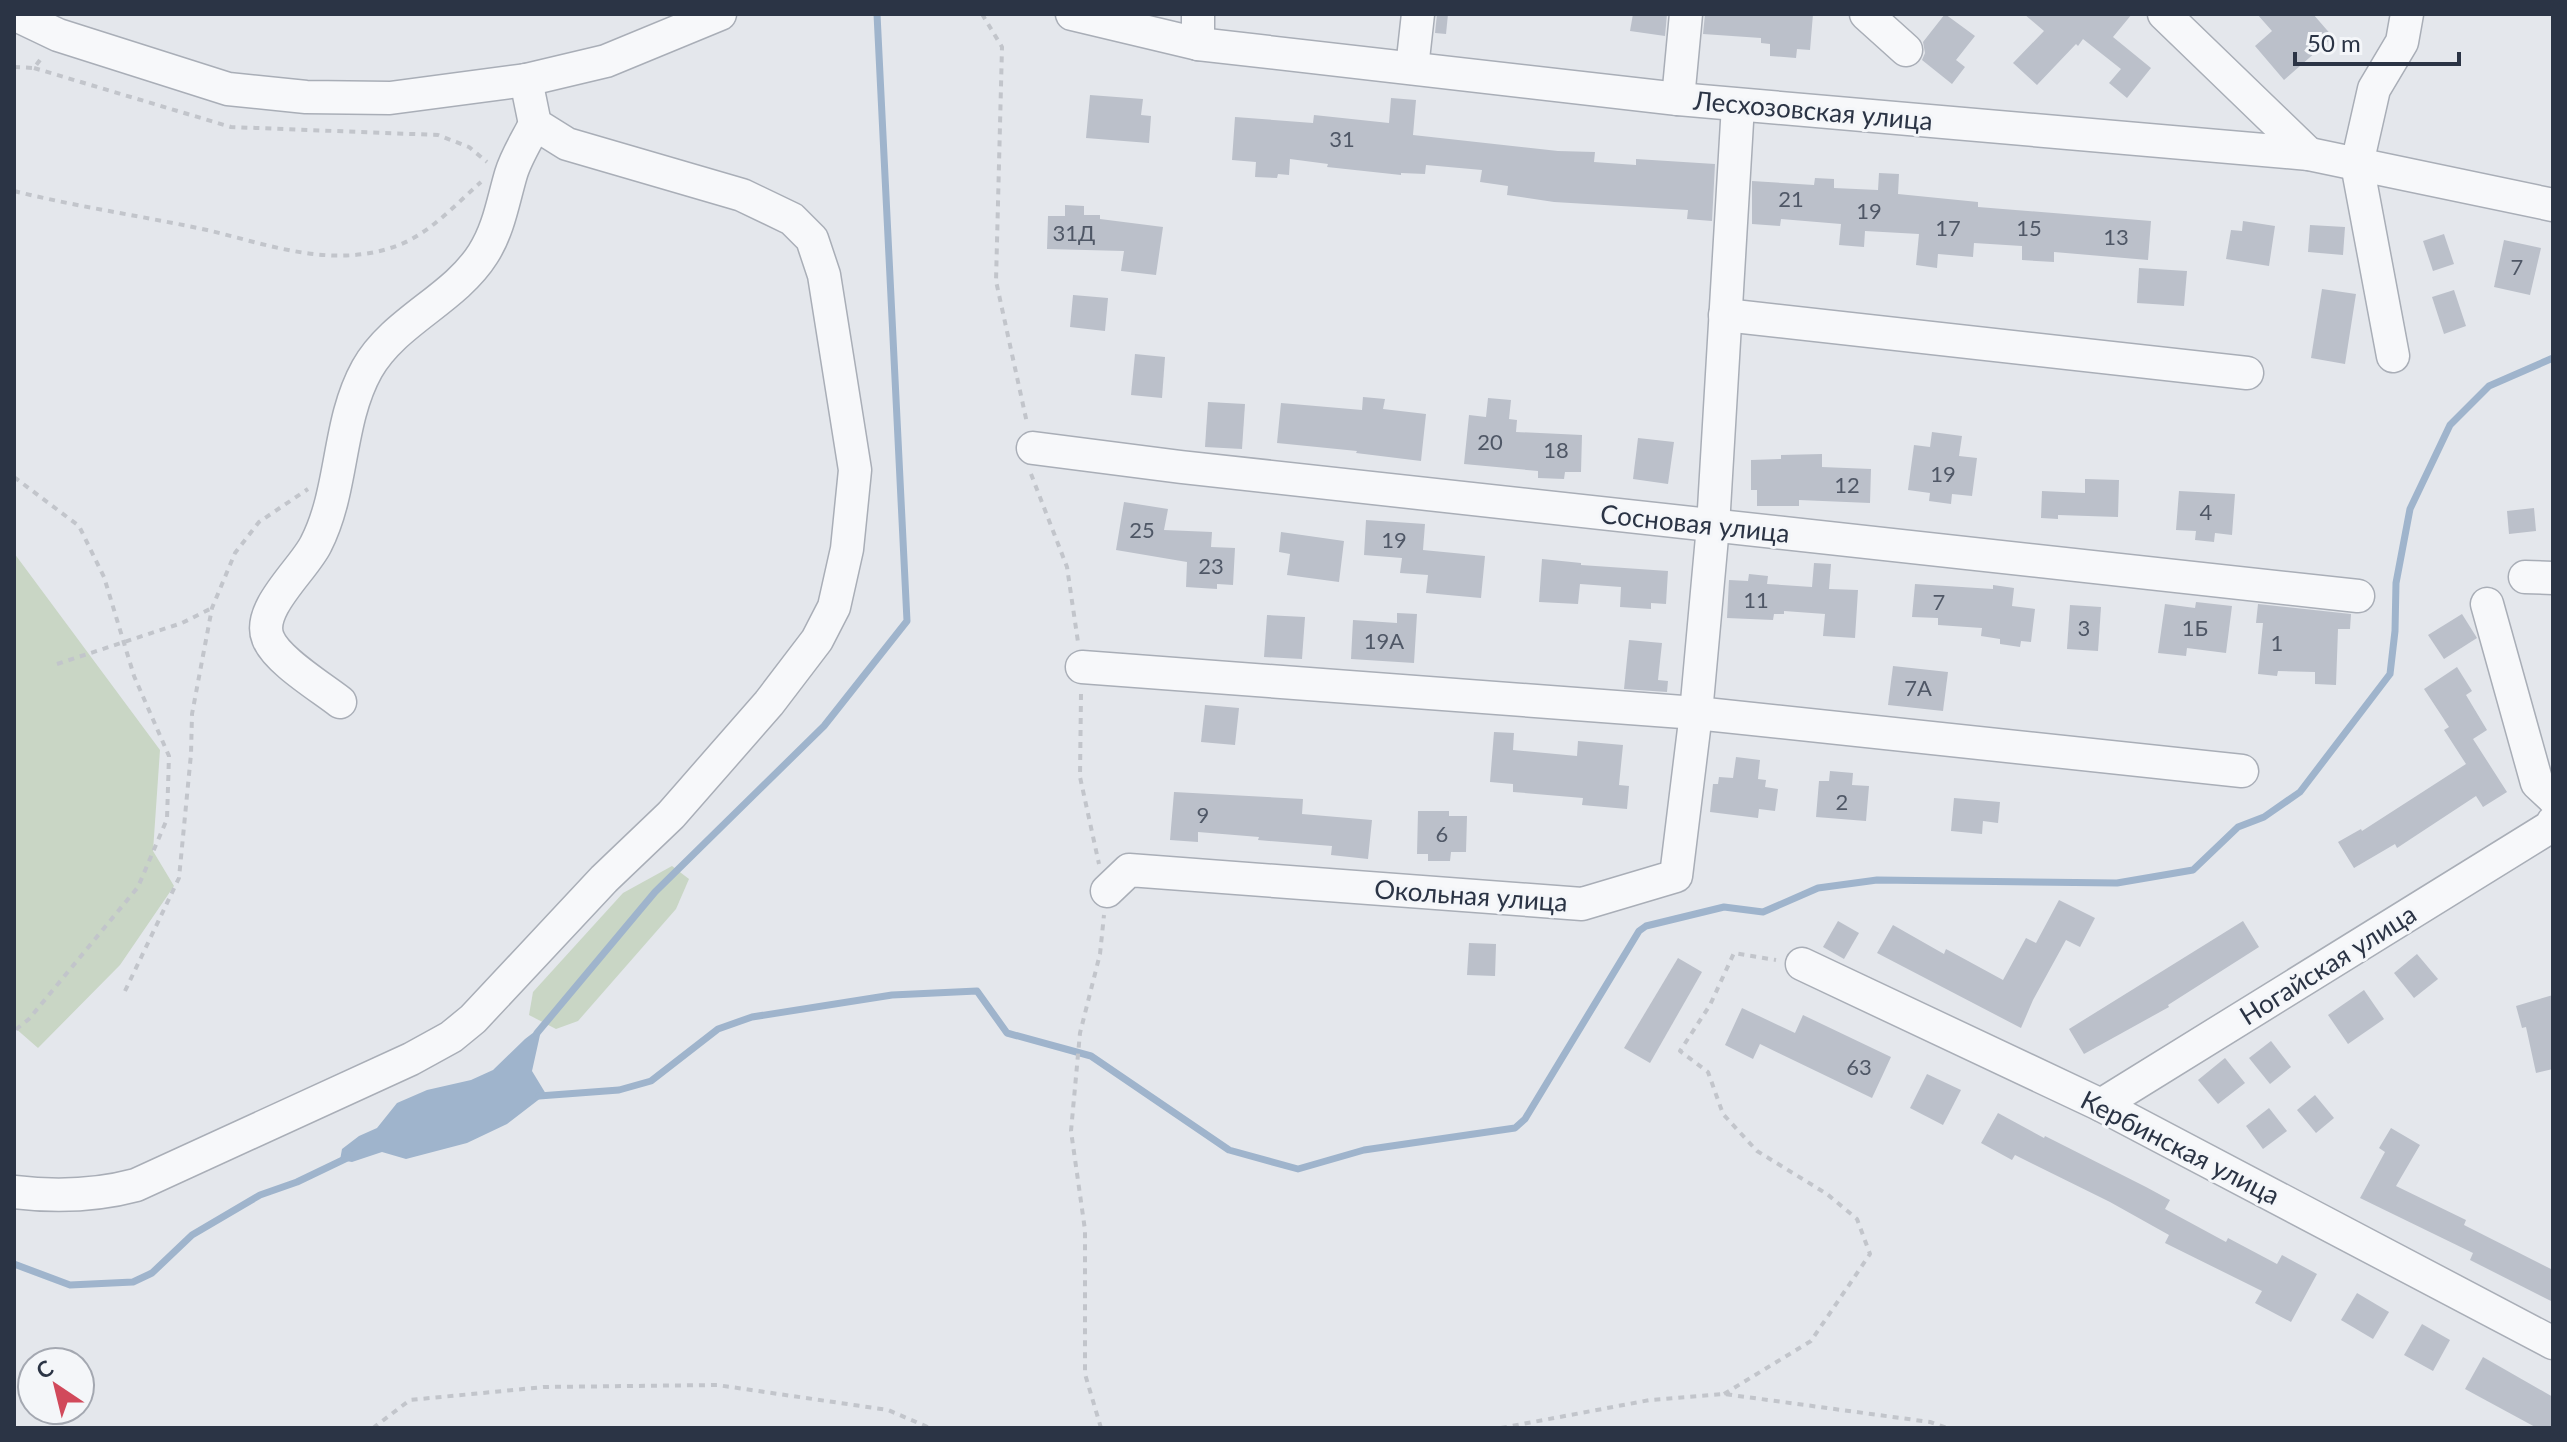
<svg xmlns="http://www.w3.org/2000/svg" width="2567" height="1442" font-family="Lato,sans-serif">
	<rect width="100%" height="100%" fill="#e4e7ec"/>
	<g fill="#c9d6c5">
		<path d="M14,553L160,750L153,851L174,886L120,965L38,1048L14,1027Z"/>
		<path d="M672,866L689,879L676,909L578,1021L556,1029L529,1015L533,992L623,893Z"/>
	</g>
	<path fill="#9fb4cc" d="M542,1026L532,1071L546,1094L507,1124L467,1143L406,1159L382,1152L352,1162L340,1160L342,1149L359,1136L377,1128L397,1103L427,1090L471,1080L493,1070L525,1039Z"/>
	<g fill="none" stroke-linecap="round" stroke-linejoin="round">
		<g stroke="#9fb4cc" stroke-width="7">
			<path d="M537,1033L655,892L824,726L907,621L877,14"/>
			<path d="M539,1096L619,1090L651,1081L718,1029L752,1017L892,995L977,991L1007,1033L1091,1056L1229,1150L1298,1169L1364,1150L1515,1128L1525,1119L1639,931L1646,926L1724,907L1763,912L1818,888L1877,880L2117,883L2193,870L2238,827L2264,817L2300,792L2390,674L2395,631L2396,583L2410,509L2450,425L2489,386L2553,358"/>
			<path d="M14,1264L70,1285L133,1282L152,1273L192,1235L260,1195L297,1182L347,1158"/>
		</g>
	</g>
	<g fill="#bbc0ca">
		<path d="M1437,14H1448L1446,34L1435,33Z"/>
		<path d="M1633,14H1667L1665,36L1630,31Z"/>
		<path d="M1705,14H1813L1810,50L1797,49L1796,58L1770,56V44L1761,43V38L1703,34Z"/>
		<path d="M1945,14L1975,36L1956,60L1965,67L1952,84L1922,60L1925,53L1923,42Z"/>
		<path d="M2024,14H2132L2113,37L2151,68L2127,98L2109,83L2121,69L2083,39L2078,46L2076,44L2037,85L2013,63L2044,31Z"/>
		<path d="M2257,14H2313L2333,37L2284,80L2255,46L2272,31Z"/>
		<path d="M1090,95L1143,99L1141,115L1151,116L1149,143L1086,138Z"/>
		<path d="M1391,98L1416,100L1413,135L1558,151L1595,152L1594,162L1636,165V159L1715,164L1712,221L1687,219L1688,210L1554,202L1507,195L1508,186L1480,182L1482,170L1426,165L1425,174L1401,173V175L1327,167L1328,164L1290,159L1289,175L1278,174L1277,178L1255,177L1256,162L1232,160L1235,117L1313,123L1314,115L1389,123Z"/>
		<path d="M1879,173L1899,174L1898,194L1978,202V207L2151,221L2148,260L2054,252V262L2022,260V246L1974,243L1973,257L1938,254L1937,268L1916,265L1919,234L1865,231L1864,247L1839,245L1841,224L1781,219L1780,226L1752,224V181L1814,185L1815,178L1834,179V188L1878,190Z"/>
		<path d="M1065,205L1084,206V215H1100V219L1163,227L1156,275L1121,271L1124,251L1047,249L1048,216H1065Z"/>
		<path d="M2243,221L2275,226L2269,266L2226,259L2231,230L2242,231Z"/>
		<path d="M2310,225L2345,227L2343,255L2308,252Z"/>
		<path d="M2444,234L2454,264L2433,271L2423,241Z"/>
		<path d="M2504,240L2541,248L2530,295L2494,287Z"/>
		<path d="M2139,268L2187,271L2184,306L2137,303Z"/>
		<path d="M2322,289L2356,294L2345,364L2311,358Z"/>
		<path d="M2454,290L2466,326L2444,334L2432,297Z"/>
		<path d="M1073,295L1108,298L1105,331L1070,327Z"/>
		<path d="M1135,354L1165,357L1162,398L1131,395Z"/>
		<path d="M1363,397L1385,399L1383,409L1426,414L1421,461L1356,453L1357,451L1277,443L1281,403L1362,410Z"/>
		<path d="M1488,398L1511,400L1509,419L1517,420L1516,432L1582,435L1581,472H1565L1564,479L1538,478V471L1464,464L1469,415L1486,417Z"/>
		<path d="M1208,402L1245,404L1242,449L1205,447Z"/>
		<path d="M1932,432L1962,436L1959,456L1977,458L1972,496L1952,494L1951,504L1929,501L1930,493L1908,490L1914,445L1930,447Z"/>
		<path d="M1638,438L1674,442L1668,484L1633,479Z"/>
		<path d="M1822,454V467L1871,469L1870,503L1799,500V506H1757V490H1751V460L1781,459V455Z"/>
		<path d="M2085,479L2119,480L2118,517L2058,515V519L2041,518L2042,491L2085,493Z"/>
		<path d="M2179,491L2235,494L2232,535L2215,533L2214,542L2195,540L2196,531L2176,530Z"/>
		<path d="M1124,502L1168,509L1164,530L1212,532L1211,547L1235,548L1233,585L1217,584V589L1186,587L1187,562L1116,550Z"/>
		<path d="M2534,508L2536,531L2509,534L2507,511Z"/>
		<path d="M1366,520L1425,524L1423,550L1485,556L1481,598L1426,593L1428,575L1400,573L1402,558L1364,555Z"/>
		<path d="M1281,532L1344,541L1339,582L1287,575L1290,554L1279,552Z"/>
		<path d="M1542,559L1581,563V565L1668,571L1666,604L1651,603V609L1620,607L1621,587L1580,584L1578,604L1539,602Z"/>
		<path d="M1814,563L1831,564L1829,589L1858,590L1855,638L1823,636L1825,614L1784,611V614H1774L1773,620L1727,618L1729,580L1748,581L1749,574L1768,576L1767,584L1812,587Z"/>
		<path d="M1915,584L1993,589V585L2014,588L2012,606L2035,609L2031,642L2021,641L2020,647L2000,644V639L1981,636L1982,628L1938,625V618L1912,617Z"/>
		<path d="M2196,602L2232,606L2226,653L2187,648L2186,656L2158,653L2165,604L2195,608Z"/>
		<path d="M2258,604L2351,614L2350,629H2338L2336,685L2315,684V672L2278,671L2277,676L2258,674L2263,623H2256Z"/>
		<path d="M2070,605L2101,607L2098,651L2067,649Z"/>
		<path d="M1397,613L1417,614L1414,663L1351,659L1353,620L1397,623Z"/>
		<path d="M2462,614L2477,638L2444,659L2428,635Z"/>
		<path d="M1267,615L1305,617L1302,659L1264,657Z"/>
		<path d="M1629,640L1662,643L1658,680L1668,681L1667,692L1624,689Z"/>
		<path d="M1893,666L1948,672L1943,711L1888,705Z"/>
		<path d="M2457,667L2472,691L2466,695L2487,730L2473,739L2507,792L2483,807L2476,796L2397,848L2395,844L2354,868L2338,842L2361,829L2362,831L2466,764L2444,730L2449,727L2424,689Z"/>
		<path d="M1205,705L1239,708L1235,745L1201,742Z"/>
		<path d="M1494,732L1514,733L1513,750L1577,756L1578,741L1623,745L1619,785L1629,786L1627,809L1582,805L1583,798L1513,792V784L1490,782Z"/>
		<path d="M1736,757L1760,760L1758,779L1766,780L1765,787L1778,789L1775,811L1759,809L1758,818L1710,812L1713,784H1718L1719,777L1733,778Z"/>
		<path d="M1830,771L1853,773L1852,785L1869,786L1866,821L1816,817L1819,781H1829Z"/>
		<path d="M1174,792L1303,799L1302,814L1372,820L1368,859L1331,855L1332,846L1258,840L1259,837L1198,832V842L1170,840Z"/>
		<path d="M1954,798L2000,802L1998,823L1983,821L1982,834L1951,831Z"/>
		<path d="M1418,811H1449V816H1467L1466,852H1451L1450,861H1428V854H1417Z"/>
		<path d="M2059,900L2095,918L2080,947L2066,940L2033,1000L2021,1028L1877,953L1893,925L1944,954L1946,949L2003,980L2026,938L2036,943Z"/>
		<path d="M1838,921L1859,933L1844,959L1823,947Z"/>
		<path d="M2243,921L2259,947L2168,1005L2169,1007L2084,1054L2069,1029Z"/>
		<path d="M1469,943L1496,944L1495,976L1467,975Z"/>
		<path d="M2417,954L2438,979L2414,998L2394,973Z"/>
		<path d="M1678,958L1702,972L1650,1063L1624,1048Z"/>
		<path d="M2364,990L2384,1019L2348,1044L2328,1015Z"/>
		<path d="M2553,995V1069L2536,1073L2526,1027L2522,1028L2516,1006Z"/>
		<path d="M1742,1008L1795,1033L1803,1015L1891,1057L1872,1098L1760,1044L1753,1059L1725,1045Z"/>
		<path d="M2271,1041L2291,1067L2270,1084L2249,1058Z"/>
		<path d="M2225,1058L2245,1083L2218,1104L2198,1080Z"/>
		<path d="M1927,1074L1961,1090L1943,1125L1910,1108Z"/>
		<path d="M2315,1095L2334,1118L2316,1133L2297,1110Z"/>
		<path d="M2269,1108L2287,1131L2263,1149L2246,1126Z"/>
		<path d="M1998,1113L2044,1138L2045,1136L2146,1187L2170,1200L2165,1209L2226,1242L2228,1238L2277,1264L2282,1255L2317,1274L2291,1322L2255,1303L2262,1291L2165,1243L2169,1235L2110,1202L2015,1155L2012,1160L1981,1143Z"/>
		<path d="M2391,1128L2420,1145L2396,1186L2466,1220L2464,1225L2553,1270V1302L2470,1260L2473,1253L2360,1198L2385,1152L2379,1148Z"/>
		<path d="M2357,1293L2389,1312L2373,1339L2341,1320Z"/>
		<path d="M2422,1324L2450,1340L2433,1371L2404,1355Z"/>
		<path d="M2483,1357L2553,1397V1428H2537L2465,1389Z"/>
	</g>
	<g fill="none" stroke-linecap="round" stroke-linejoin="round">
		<g stroke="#a9aeb7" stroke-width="35">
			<g id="minor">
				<path d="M14,14L58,35L228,89L306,97L390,98L526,80L606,61L720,14"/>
				<path d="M1072,14L1198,44L1678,99L2309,154L2553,205"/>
				<path d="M1198,14V44"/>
				<path d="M1866,14L1906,50"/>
				<path d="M2164,14L2309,154"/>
				<path d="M1412,68L1418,14"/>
				<path d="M1678,99L1686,14"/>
				<path d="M1725,315L2247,373"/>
				<path d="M2393,356L2357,164L2374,89L2402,42L2407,14"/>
				<path d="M1033,448L1181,467L2358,596"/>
				<path d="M2525,577L2553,578"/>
				<path d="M2487,604L2537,783L2553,798"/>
				<path d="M1082,667L1696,713L2242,771"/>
				<path d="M340,702C321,687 276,660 268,638C256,609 304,569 316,544C344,489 337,423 367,369C394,321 454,300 483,254C499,229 503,201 511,174C516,157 527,140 535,124"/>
				<path d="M1107,891L1129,870L1582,904L1676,876L1696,713L1713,526L1738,105"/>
				<path d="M1802,964L2101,1105L2553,1343"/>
				<path d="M2101,1105L2550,827L2553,822"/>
				<path d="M14,1192C56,1197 95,1196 136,1185L411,1059L451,1037L473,1019L604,879L671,815L769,703L817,640L834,607L847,549L855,470L824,275L812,239L792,219L742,195L567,144L535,124L526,80"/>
			</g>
		</g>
		<g stroke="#c2c5cb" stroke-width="4" stroke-dasharray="6 6" stroke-linecap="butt">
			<path d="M982,14L1002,47L996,281L1027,423"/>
			<path d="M14,67L34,68L43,56"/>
			<path d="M34,68L231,127L438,135L469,147L487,162"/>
			<path d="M14,191C78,207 142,216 207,230C270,245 334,270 399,245C430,233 456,204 481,182"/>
			<path d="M1031,474L1067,567L1078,642"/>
			<path d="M14,477L79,526L104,577L134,676L169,756L167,819L138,887L29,1019L14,1031"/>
			<path d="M57,664L182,623L212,608"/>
			<path d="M1081,694L1080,777L1099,864"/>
			<path d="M125,991L179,878L191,754L192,714L212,608L235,553L259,522L308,489"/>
			<path d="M1724,1394L1811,1341L1870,1254L1857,1219L1827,1194L1757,1151L1723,1114L1708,1072L1680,1051L1710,1005L1734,953L1776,960"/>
			<path d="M373,1428L410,1400L544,1387L717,1385L888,1410L930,1428"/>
			<path d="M1101,1428L1085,1374V1230L1071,1131L1080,1033L1100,954L1104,915"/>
			<path d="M1501,1428L1650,1400L1724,1394L1930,1422L1947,1428"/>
		</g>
		<use href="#minor" stroke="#f7f8fa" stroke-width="32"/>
	</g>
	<g text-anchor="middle" stroke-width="6" stroke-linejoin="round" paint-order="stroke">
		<g font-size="22" fill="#4f5766">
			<text x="1342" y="147">31</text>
			<text x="1791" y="207">21</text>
			<text x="1869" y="219">19</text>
			<text x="1948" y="236">17</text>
			<text x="2029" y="236">15</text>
			<text x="1074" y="241">31Д</text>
			<text x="2116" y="245">13</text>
			<text x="2517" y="275">7</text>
			<text x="1490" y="450">20</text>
			<text x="1556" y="458">18</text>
			<text x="1943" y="482">19</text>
			<text x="1847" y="493">12</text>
			<text x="2206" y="520">4</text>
			<text x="1142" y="538">25</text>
			<text x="1394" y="548">19</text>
			<text x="1211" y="574">23</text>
			<text x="1756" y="608">11</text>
			<text x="1939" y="610">7</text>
			<text x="2084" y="636">3</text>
			<text x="2195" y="636">1Б</text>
			<text x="1384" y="649">19A</text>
			<text x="2277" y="651">1</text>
			<text x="1918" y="696">7А</text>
			<text x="1842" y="810">2</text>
			<text x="1203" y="823">9</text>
			<text x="1442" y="842">6</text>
			<text x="1859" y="1075">63</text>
		</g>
		<g font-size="26" fill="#2b3445" stroke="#f4f6f9">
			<text transform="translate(1813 111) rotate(5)" y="9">Лесхозовская улица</text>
			<text transform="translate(1695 524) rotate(6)" y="9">Сосновая улица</text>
			<text transform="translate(1471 896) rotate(4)" y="9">Окольная улица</text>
			<text transform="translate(2328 965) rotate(-32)" y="9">Ногайская улица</text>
			<text transform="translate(2180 1148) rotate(27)" y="9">Кербинская улица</text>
		</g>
	</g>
	<rect width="2567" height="1442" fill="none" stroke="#2b3445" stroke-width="32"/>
	<g transform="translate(56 1386) rotate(325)"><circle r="38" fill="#f4f6f9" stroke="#a4a8b1" stroke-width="2"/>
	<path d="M0-6L14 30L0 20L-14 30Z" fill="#d1495b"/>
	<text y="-12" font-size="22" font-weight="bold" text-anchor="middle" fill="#2b3445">С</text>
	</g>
	<path d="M2295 52v12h164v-12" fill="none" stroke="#2b3445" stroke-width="4"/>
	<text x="2307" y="52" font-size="24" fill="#2b3445" stroke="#f4f6f9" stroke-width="6" paint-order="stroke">50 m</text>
</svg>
